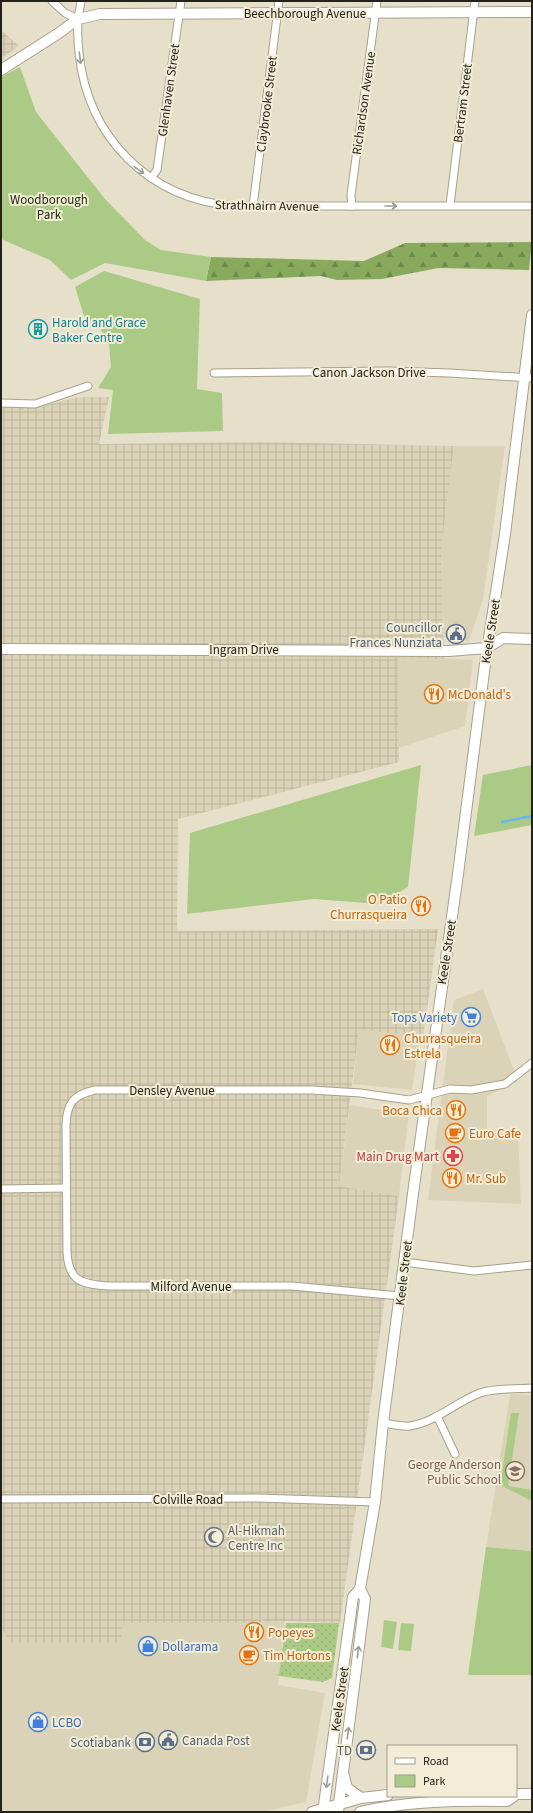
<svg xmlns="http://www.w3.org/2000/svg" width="533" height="1813" font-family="'Source Sans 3',sans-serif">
	<defs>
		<pattern id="industrial-grid" width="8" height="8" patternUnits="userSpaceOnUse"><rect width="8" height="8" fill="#dbd3b7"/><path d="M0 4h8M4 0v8" fill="none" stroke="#bcb59d"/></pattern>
		<pattern id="grass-dots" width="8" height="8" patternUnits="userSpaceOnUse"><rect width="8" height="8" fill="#abca86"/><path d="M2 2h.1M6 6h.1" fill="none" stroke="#93ad73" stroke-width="1.8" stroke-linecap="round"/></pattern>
		<pattern id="forest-firs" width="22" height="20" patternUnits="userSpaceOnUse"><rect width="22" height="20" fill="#88aa5c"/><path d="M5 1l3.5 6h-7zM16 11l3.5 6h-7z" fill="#6f8a4b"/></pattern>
	</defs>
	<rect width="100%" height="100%" fill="#e6e0ca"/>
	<g fill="#dbd3b7">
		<path d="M454,446H505L483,599L469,641L444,637L441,552Z"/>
		<path d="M398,656L473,660L465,726L399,748Z"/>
		<path d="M483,989L518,1081L487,1096V1129L518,1132L521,1204L428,1200L454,1000Z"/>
		<path d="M359,1029L420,1038L412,1090L353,1084Z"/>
		<path d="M350,1105L409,1114L399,1196L339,1186Z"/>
		<path d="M510,1394L532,1395V1551L486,1547Z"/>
		<path d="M285,1621L278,1685L325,1693L306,1802L261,1812H1V1628L11,1643H120L124,1623H242Z"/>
	</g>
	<g fill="url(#industrial-grid)">
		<path d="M1,30L19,46L1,59Z"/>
		<path d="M78,397H109L99,444L263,442L454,446L441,552L444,659L398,657L399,762L178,819L177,931L438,929L423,1038L359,1029L339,1186L399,1196L340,1623L285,1621L242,1623H124L120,1643H11L1,1628V407L34,408Z"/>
	</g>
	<path fill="url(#grass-dots)" d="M286,1623H339L332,1678L323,1682L279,1676L275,1674H279Z"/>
	<path fill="url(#forest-firs)" d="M532,242L529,270L438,268L382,279L337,280L321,276L206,281L211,257L364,261L405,243Z"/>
	<g fill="#abca86">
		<path d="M20,67L36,112L105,199L145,240L161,250L211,257L206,281L105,263L71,280L50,260L3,240L1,236V77Z"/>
		<path d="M104,271L200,299L197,389L222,393L223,431L108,434L113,390L98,388L111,367L109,344L99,326L85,319L75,287Z"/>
		<path d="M421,765L408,887L379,904L314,899L187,914L190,833Z"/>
		<path d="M532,765V825L474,836L483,775Z"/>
		<path d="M511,1413H519L508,1486L532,1490V1501L500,1485Z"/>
		<path d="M486,1547L532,1551V1675H468Z"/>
		<path d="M384,1620L397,1622L393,1649L381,1647Z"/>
		<path d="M401,1623L414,1624L411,1651L398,1650Z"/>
	</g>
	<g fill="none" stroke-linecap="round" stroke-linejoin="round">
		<path stroke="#6bb4ee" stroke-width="2.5" d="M502,822L532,816"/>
		<g stroke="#a7a18c" stroke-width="9">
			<g id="street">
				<path d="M52,1L65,13L78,19"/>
				<path d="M81,1C81,7 78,13 78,19C77,30 78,42 79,53C88,138 149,199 234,206H532"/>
				<path d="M151,178L157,170L181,1"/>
				<path d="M450,205L475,1"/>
				<path d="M253,206L279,1"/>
				<path d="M352,206L351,195L377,1"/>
				<path d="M214,373L389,371L449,373L532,378"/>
				<path d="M1,403L35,404L88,386"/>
				<path d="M1,1189L65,1188"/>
				<path d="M404,1262L474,1271L532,1265"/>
				<path d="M400,1296L292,1286H107C81,1284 69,1281 67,1253L66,1125C67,1103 73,1095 95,1090H312L360,1093L409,1100L450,1089L471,1090L505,1084L532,1063"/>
				<path d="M437,1416L455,1454"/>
				<path d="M383,1423C391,1424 401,1427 410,1426C436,1422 456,1402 480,1393C496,1388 515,1389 532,1388"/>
				<path d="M1,1499L259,1498L375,1502"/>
			</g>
		</g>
		<g stroke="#a7a18c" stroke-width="12">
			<g id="secondary">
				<path d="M1,70L59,33L78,19L100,14L532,12"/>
				<path d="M1,649L449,651L487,648L503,638L532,639"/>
				<path d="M344,1776L347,1788L361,1798"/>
				<path d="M516,1794H532"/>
				<path d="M312,1812L361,1798L388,1795"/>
				<path d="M323,1812L353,1597L360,1589"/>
				<path d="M338,1812L365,1599L360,1589L375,1502L383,1423L414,1186L458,874L485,664L505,534L532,315"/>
				<path d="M360,1812C408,1801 458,1800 507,1801L514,1796"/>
			</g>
		</g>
		<use href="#street" stroke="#fff" stroke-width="7"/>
		<use href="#secondary" stroke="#fff" stroke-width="10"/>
	</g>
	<defs><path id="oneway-shaft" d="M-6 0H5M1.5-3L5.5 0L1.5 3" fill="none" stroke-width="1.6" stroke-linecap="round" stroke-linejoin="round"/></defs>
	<g stroke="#9c9c98">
		<use href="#oneway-shaft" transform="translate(80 58) rotate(83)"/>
		<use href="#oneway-shaft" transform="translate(139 170) rotate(35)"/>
		<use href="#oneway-shaft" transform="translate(391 206)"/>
		<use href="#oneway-shaft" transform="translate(358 1652) rotate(-83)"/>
		<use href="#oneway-shaft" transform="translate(348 1733) rotate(-83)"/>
		<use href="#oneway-shaft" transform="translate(327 1782) rotate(98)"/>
	</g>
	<defs>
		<g id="building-ring" transform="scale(1)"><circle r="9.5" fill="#f3edd7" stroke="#0f9aa8" stroke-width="1.5"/><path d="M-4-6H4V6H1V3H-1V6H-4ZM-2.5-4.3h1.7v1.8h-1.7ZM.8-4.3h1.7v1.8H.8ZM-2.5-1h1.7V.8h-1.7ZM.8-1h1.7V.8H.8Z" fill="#0f9aa8"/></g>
		<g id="civic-ring" transform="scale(1)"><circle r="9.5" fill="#f3edd7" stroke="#5c6f8a" stroke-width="1.5"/><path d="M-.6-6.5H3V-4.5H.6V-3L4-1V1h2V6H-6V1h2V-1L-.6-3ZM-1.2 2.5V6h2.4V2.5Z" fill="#5c6f8a"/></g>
		<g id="restaurant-ring" transform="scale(1)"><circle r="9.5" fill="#f3edd7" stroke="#e8710a" stroke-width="1.5"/><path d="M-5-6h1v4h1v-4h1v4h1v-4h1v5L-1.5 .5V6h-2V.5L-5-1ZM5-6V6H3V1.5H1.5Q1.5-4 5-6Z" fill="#e8710a"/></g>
		<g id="supermarket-ring" transform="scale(1)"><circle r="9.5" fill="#f3edd7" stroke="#3f7fe0" stroke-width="1.5"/><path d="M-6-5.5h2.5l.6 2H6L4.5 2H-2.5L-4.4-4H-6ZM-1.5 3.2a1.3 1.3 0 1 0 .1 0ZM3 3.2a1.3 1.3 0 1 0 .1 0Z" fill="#3f7fe0"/></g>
		<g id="cafe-ring" transform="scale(1)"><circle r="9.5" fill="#f3edd7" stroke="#e8710a" stroke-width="1.5"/><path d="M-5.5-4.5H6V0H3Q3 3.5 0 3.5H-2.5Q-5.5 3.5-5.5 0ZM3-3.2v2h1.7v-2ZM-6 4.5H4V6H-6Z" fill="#e8710a"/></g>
		<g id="pharmacy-ring" transform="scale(1)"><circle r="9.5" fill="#f3edd7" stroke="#e0444e" stroke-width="1.5"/><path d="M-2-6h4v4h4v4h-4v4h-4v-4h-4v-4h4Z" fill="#e0444e"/></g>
		<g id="school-ring" transform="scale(1)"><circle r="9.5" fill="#f3edd7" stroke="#8d6e63" stroke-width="1.5"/><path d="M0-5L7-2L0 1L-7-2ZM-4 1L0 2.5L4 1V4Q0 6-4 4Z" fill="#8d6e63"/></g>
		<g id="mosque-ring" transform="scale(1)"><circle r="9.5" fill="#f3edd7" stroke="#6b7280" stroke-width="1.5"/><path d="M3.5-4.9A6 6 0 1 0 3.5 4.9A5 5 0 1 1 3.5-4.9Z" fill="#6b7280"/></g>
		<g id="shop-ring" transform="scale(1)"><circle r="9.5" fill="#f3edd7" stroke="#3f7fe0" stroke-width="1.5"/><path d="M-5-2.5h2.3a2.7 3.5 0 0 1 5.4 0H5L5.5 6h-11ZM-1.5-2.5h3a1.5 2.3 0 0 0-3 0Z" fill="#3f7fe0"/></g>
		<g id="bank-ring" transform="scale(1)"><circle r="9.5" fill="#f3edd7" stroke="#5c6f8a" stroke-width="1.5"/><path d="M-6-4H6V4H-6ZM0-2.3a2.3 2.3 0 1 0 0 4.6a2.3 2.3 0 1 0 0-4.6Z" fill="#5c6f8a"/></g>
	</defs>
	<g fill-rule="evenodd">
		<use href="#building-ring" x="38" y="329"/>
		<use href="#civic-ring" x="456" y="634"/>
		<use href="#restaurant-ring" x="434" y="694"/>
		<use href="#restaurant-ring" x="421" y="906"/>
		<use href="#supermarket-ring" x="471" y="1017"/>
		<use href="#restaurant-ring" x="390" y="1045"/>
		<use href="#restaurant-ring" x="456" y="1110"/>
		<use href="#cafe-ring" x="455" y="1133"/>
		<use href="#pharmacy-ring" x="453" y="1156"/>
		<use href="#restaurant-ring" x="452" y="1178"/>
		<use href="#school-ring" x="515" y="1471"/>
		<use href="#mosque-ring" x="214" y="1537"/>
		<use href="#restaurant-ring" x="254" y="1632"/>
		<use href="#shop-ring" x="148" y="1646"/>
		<use href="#cafe-ring" x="249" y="1655"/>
		<use href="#shop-ring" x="38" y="1722"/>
		<use href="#civic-ring" x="168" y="1740"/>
		<use href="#bank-ring" x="145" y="1742"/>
		<use href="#bank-ring" x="366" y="1750"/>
	</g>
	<g text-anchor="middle" stroke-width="4" stroke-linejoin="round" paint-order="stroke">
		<g font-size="13" fill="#242219" stroke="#f3edd7">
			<text x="305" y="18">Beechborough Avenue</text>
			<text transform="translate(168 90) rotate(-82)" y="5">Glenhaven Street</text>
			<text transform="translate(363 103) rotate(-82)" y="5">Richardson Avenue</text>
			<text transform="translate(462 103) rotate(-83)" y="5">Bertram Street</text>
			<text transform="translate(266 104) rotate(-83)" y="5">Claybrooke Street</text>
			<text transform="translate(267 205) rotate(1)" y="5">Strathnairn Avenue</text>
			<text x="369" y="377">Canon Jackson Drive</text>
			<text transform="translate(490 631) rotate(-81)" y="5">Keele Street</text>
			<text x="244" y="654">Ingram Drive</text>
			<text transform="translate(446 952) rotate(-81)" y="5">Keele Street</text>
			<text x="172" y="1095">Densley Avenue</text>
			<text transform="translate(403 1273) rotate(-83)" y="5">Keele Street</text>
			<text x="191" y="1291">Milford Avenue</text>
			<text x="188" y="1504">Colville Road</text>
			<text transform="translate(339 1699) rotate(-82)" y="5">Keele Street</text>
		</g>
		<g font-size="13" fill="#202e0d" stroke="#f3edd7">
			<text x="49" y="204">Woodborough<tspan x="49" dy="15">Park</tspan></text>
		</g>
		<g font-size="13" fill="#0d838f" stroke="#f3edd7" text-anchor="start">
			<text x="52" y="327">Harold and Grace<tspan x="52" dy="15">Baker Centre</tspan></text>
		</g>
		<g font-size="13" fill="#4e5e75" stroke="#f3edd7" text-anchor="end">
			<text x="442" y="632">Councillor<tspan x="442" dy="15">Frances Nunziata</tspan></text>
			<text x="182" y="1745" text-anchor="start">Canada Post</text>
			<text x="131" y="1747">Scotiabank</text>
			<text x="352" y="1755">TD</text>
		</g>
		<g font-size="13" fill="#c56008" stroke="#f3edd7" text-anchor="start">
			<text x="448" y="699">McDonald's</text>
			<text x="407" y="904" text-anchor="end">O Patio<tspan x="407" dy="15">Churrasqueira</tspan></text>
			<text x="404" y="1043">Churrasqueira<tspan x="404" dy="15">Estrela</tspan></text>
			<text x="442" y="1115" text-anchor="end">Boca Chica</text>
			<text x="469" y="1138">Euro Cafe</text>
			<text x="466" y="1183">Mr. Sub</text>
			<text x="268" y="1637">Popeyes</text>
			<text x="263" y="1660">Tim Hortons</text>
		</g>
		<g font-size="13" fill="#366cbe" stroke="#f3edd7" text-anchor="start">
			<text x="457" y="1022" text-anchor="end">Tops Variety</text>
			<text x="162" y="1651">Dollarama</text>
			<text x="52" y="1727">LCBO</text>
		</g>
		<g font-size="13" fill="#be3a42" stroke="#f3edd7" text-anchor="end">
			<text x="439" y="1161">Main Drug Mart</text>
		</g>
		<g font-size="13" fill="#785e54" stroke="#f3edd7" text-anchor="end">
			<text x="501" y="1469">George Anderson<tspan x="501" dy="15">Public School</tspan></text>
		</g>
		<g font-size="13" fill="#5b616d" stroke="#f3edd7" text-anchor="start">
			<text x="228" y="1535">Al-Hikmah<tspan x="228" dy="15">Centre Inc</tspan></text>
		</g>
	</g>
	<rect width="533" height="1813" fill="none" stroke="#242219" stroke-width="4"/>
	<rect x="387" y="1745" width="130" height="52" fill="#f3edd7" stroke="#a09c8b"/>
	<rect x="395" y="1758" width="20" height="6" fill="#ffffff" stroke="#a09c8b"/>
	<text x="423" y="1765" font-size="12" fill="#242219">Road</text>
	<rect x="395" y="1775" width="20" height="12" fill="#abca86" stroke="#a09c8b"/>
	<text x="423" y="1785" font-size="12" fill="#242219">Park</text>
</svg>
